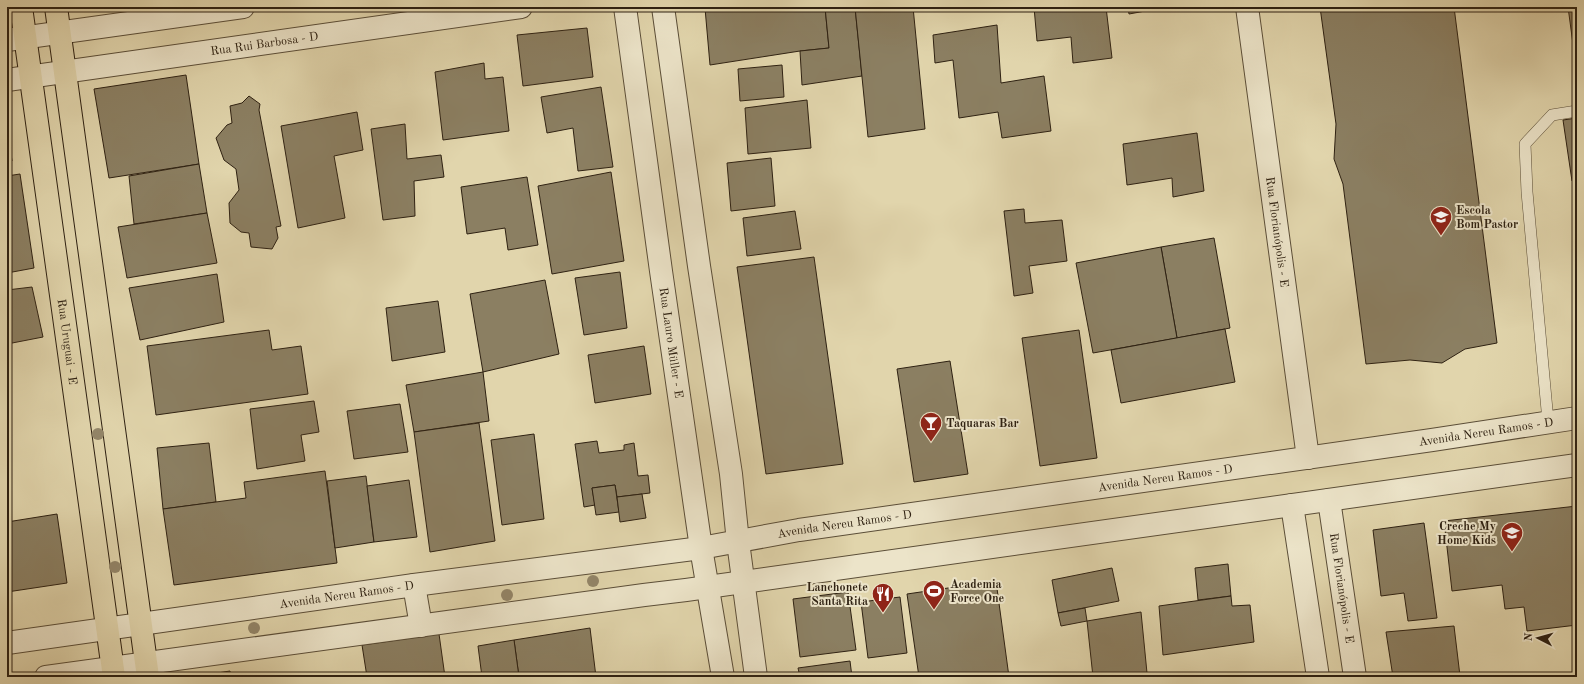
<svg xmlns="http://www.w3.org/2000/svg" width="1584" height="684" font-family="'Old Standard TT',serif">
	<rect width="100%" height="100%" fill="#e1d5ac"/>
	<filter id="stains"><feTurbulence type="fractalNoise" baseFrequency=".005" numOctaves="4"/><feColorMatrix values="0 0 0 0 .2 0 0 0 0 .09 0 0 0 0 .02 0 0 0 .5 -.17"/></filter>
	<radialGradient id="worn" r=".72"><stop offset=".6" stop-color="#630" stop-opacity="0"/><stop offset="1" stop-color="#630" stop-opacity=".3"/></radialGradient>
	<g fill="#8b7f62" stroke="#2e2112">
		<path d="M715,7H825L829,48L800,51L710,65L705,8Z"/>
		<path d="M825,7H855L862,76L802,85L800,51L829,48Z"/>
		<path d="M855,7H913L925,129L868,137Z"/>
		<path d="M1034,7H1106L1112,58L1073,63L1071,37L1037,41Z"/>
		<path d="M1128,7H1167L1129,14Z"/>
		<path d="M1320,7H1454L1497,343L1465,349L1442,363L1410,360L1366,364L1343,184L1334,159L1336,124Z"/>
		<path d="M1568,7H1577V74Z"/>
		<path d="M997,25L1001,83L1044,76L1051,131L1002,138L998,112L959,118L953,60L935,63L933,35Z"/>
		<path d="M587,28L593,77L523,86L517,35Z"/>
		<path d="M484,63L485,79L503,77L509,131L443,140L435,72Z"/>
		<path d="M782,65L784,97L740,101L738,69Z"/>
		<path d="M186,75L199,164L109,178L94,89Z"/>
		<path d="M601,87L613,167L578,171L573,128L547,133L541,97Z"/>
		<path d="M249,96L260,104L259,110L281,226L276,227L278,238L272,249L251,247L249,233L241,232L230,223L229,203L239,190L236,169L224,160L216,138L227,125L232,123L230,106L242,103Z"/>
		<path d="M807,100L811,148L748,154L745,108Z"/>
		<path d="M357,112L363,150L334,156L345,218L298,228L281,126Z"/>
		<path d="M1577,118V180L1572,181L1563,120Z"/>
		<path d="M7,124L12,161L7,162Z"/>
		<path d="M405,124L407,159L441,155L444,177L414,181L415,216L383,220L371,129Z"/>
		<path d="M1197,133L1204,191L1173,197L1172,178L1127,185L1123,144Z"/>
		<path d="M771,158L775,206L731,211L727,163Z"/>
		<path d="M199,164L207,213L134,224L129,176Z"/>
		<path d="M611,172L624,261L552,274L538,186Z"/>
		<path d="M20,174L34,268L7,273V176Z"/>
		<path d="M527,177L538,245L508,250L505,228L467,234L461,187Z"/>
		<path d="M1024,209L1025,223L1062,220L1067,261L1029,266L1033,293L1014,296L1004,211Z"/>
		<path d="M795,211L801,249L747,256L743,218Z"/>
		<path d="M207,213L217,263L127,278L118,227Z"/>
		<path d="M1214,238L1230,328L1177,338L1161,247Z"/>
		<path d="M1161,247L1177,338L1093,353L1076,263Z"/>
		<path d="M814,257L843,464L766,474L737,267Z"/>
		<path d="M620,272L627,328L584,335L575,278Z"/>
		<path d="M217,274L224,322L140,340L129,288Z"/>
		<path d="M545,280L559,354L483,372L470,294Z"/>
		<path d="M32,287L43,337L7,344V290Z"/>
		<path d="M438,301L445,352L392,361L386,308Z"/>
		<path d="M1225,329L1235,382L1121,403L1111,350Z"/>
		<path d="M269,330L272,350L301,346L308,394L156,415L147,346Z"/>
		<path d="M1079,330L1097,458L1040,466L1022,338Z"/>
		<path d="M644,346L651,394L595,403L588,355Z"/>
		<path d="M950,361L968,474L914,482L897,369Z"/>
		<path d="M483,372L489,421L414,432L406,385Z"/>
		<path d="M314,401L319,432L301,435L305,461L257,469L250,409Z"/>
		<path d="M400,404L408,452L354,459L347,411Z"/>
		<path d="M479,423L495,541L430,552L414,432Z"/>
		<path d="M534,434L544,519L502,525L491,440Z"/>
		<path d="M597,441L599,453L624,450V445L634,443L638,476L648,475L650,493L617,497L615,485L592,488L595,505L584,507L575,444Z"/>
		<path d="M209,443L216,502L163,509L157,448Z"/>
		<path d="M325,471L337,563L174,585L163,509L246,498L244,482Z"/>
		<path d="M366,476L374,542L335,548L327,481Z"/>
		<path d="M409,480L417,537L374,542L367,486Z"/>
		<path d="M615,485L619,512L596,515L592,488Z"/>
		<path d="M642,494L646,518L620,522L617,497Z"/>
		<path d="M1577,506V625L1527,631L1524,607L1505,609L1502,585L1452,591L1444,521Z"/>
		<path d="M57,514L67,583L7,592V522Z"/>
		<path d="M1424,523L1437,618L1408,621L1404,593L1381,596L1373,530Z"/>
		<path d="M1228,564L1231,596L1198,600L1195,568Z"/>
		<path d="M1112,568L1119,601L1058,613L1052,580Z"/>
		<path d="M996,581L1009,677H919L907,594Z"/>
		<path d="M848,592L856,650L800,657L793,599Z"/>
		<path d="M1231,596L1232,606L1250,605L1254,642L1163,655L1159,606Z"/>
		<path d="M900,597L907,653L868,658L861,602Z"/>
		<path d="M1085,608L1087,621L1061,626L1058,613Z"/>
		<path d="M1141,612L1147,673L1112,677H1093L1087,621Z"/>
		<path d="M1454,626L1460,676L1393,677L1386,632Z"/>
		<path d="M590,628L596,677H519L514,640Z"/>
		<path d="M439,634L445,677H367L362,645Z"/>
		<path d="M514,640L519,677H482L478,646Z"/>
		<path d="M850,661L852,677H800L798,668Z"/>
		<path d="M230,671L231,677H192Z"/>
		<path d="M1554,673V677H1516Z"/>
	</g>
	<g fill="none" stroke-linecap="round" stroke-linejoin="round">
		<g stroke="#5b4e38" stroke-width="12">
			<path id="service" d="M1548,421L1527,192L1525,144L1552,115L1577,111"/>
		</g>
		<g stroke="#5b4e38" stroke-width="24">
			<g id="minor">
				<path id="s1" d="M1247,7L1308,458"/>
			</g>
		</g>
		<g stroke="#5b4e38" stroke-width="24">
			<g id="tertiary">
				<path id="s2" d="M625,7L661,271L701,548L723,677"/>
				<path d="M663,7L699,266L731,474L738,542L756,677"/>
				<path d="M7,40L243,7"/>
				<path id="s3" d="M7,80L521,7"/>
				<path id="s4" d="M1329,500L1355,677"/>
				<path d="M1292,505L1318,677"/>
				<path d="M414,585L421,626"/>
				<path id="s5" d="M7,643L414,585L701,548L799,530L1432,440L1577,418"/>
				<path d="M46,677L644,595L686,590L1577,465"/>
			</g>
		</g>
		<g stroke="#2e2112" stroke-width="24">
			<g id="primary">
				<path id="s6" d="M21,7L114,677"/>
				<path d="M56,7L148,677"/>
			</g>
		</g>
		<use href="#service" stroke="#ece4c9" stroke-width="11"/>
		<use href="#minor" stroke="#ece4c9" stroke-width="22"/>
		<use href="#tertiary" stroke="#ece4c9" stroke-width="22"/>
		<use href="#primary" stroke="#e1d5ac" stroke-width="22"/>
	</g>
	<g fill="#938669">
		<circle cx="98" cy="434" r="6"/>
		<circle cx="115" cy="567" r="6"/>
		<circle cx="593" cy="581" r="6"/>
		<circle cx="507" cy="595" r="6"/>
		<circle cx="254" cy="628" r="6"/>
	</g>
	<defs>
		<g id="school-pin" transform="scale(1.15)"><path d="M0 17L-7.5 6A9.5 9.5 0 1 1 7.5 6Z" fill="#8f2418" stroke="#ece4c9"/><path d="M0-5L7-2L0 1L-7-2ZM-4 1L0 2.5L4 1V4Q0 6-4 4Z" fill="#fff"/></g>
		<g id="bar-pin" transform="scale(1.15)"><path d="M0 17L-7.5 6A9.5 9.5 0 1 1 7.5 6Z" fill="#8f2418" stroke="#ece4c9"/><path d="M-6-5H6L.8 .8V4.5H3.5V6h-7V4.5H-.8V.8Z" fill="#fff"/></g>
		<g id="stadium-pin" transform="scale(1.15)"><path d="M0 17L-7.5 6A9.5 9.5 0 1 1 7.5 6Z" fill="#8f2418" stroke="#ece4c9"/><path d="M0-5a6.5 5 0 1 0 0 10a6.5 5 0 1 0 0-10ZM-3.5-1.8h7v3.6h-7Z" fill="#fff"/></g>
		<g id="restaurant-pin" transform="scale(1.15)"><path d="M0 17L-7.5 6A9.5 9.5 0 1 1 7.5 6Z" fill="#8f2418" stroke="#ece4c9"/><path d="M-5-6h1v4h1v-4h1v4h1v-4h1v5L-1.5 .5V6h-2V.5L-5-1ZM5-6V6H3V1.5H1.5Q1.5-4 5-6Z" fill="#fff"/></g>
	</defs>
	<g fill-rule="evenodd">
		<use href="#school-pin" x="1441" y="217"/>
		<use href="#bar-pin" x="931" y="423"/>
		<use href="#school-pin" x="1512" y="533"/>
		<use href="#stadium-pin" x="934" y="591"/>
		<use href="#restaurant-pin" x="883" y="594"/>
	</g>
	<g text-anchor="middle" stroke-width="4" stroke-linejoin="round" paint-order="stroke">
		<g font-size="12" fill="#2e2112" stroke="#ece4c9">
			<text dy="4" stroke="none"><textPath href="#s3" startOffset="260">Rua Rui Barbosa - D</textPath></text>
			<text dy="4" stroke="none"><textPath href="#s1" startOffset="227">Rua Florianópolis - E</textPath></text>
			<text dy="4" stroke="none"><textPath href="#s6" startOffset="338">Rua Uruguai - E</textPath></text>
			<text dy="4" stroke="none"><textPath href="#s2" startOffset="339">Rua Lauro Müller - E</textPath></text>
			<text dy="4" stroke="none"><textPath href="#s5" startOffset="1494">Avenida Nereu Ramos - D</textPath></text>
			<text dy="4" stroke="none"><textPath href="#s5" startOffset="1170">Avenida Nereu Ramos - D</textPath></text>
			<text dy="4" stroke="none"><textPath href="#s5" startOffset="846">Avenida Nereu Ramos - D</textPath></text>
			<text dy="4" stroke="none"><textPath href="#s4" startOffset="89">Rua Florianópolis - E</textPath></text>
			<text dy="4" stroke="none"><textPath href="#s5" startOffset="343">Avenida Nereu Ramos - D</textPath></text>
		</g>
		<g font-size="12" font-weight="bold" fill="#2e2112" stroke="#ece4c9" text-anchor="start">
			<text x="1456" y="214">Escola<tspan x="1456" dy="14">Bom Pastor</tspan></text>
			<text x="946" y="427">Taquaras Bar</text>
			<text x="1496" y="530" text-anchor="end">Creche My<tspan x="1496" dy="14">Home Kids</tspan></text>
			<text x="950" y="588">Academia<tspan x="950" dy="14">Force One</tspan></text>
			<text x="868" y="591" text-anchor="end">Lanchonete<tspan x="868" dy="14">Santa Rita</tspan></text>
		</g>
	</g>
	<rect width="1584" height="684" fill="none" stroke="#e1d5ac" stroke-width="24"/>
	<rect x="8" y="8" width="1568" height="668" fill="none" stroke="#2e2112" stroke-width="2"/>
	<rect x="12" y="12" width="1560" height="660" fill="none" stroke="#2e2112"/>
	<g transform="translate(1538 638) rotate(276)" stroke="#ece4c9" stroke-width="3" paint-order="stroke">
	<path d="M0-3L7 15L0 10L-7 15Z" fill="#2e2112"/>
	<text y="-6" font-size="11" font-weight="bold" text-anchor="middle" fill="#2e2112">N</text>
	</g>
	<rect width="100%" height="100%" filter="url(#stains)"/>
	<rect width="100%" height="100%" fill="url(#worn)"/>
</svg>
